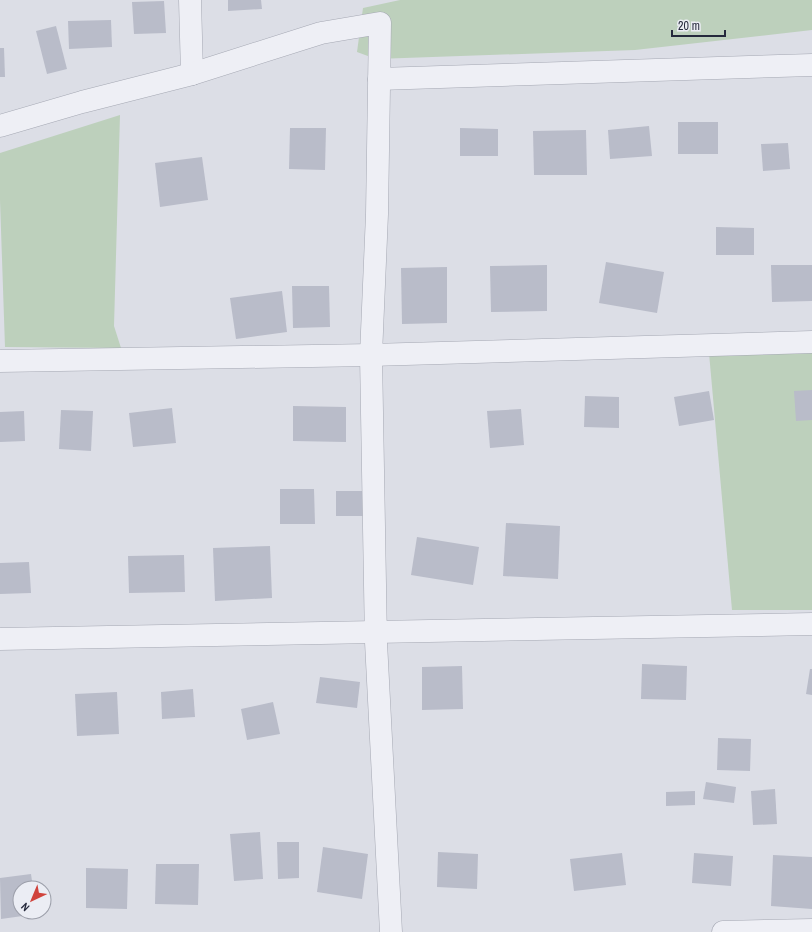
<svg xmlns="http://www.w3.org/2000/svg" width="812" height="932" font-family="'Archivo Narrow',sans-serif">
	<rect width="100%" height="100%" fill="#dcdee6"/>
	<g fill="#bdd0bc">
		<path d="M400,0H812V30L635,50L376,59L357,52L363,8Z"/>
		<path d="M120,115L114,326L121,348L5,347L0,200V153Z"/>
		<path d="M812,348V610H732L709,353Z"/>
	</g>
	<g fill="#b9bcc9">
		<path d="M228,0H261L262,9L228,11Z"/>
		<path d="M164,1L166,33L134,34L132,2Z"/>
		<path d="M111,20L112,47L69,49L68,21Z"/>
		<path d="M56,26L67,69L47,74L36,31Z"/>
		<path d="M0,48H4L5,77H0Z"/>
		<rect x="678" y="122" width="40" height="32"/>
		<path d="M649,126L652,156L610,159L608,130Z"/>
		<path d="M290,128H326L325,170L289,169Z"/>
		<path d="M460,128L498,129V156H460Z"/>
		<path d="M586,130L587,175H534L533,131Z"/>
		<path d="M788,143L790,169L763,171L761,144Z"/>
		<path d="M202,157L208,200L160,207L155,163Z"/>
		<path d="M716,227L754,228V255H716Z"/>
		<path d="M606,262L664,272L657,313L599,303Z"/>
		<path d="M547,265V311L491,312L490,266Z"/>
		<path d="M771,265H812V301L772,302Z"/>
		<path d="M447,267V323L402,324L401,268Z"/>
		<path d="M292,286H329L330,327L293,328Z"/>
		<path d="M282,291L287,332L236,339L230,298Z"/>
		<path d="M812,390V420L796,421L794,391Z"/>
		<path d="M709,391L714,420L679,426L674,397Z"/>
		<path d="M585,396L619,397V428L584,427Z"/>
		<path d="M293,406L346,407V442L293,441Z"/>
		<path d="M172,408L176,443L133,447L129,413Z"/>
		<path d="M521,409L524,445L490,448L487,411Z"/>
		<path d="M61,410L93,411L91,451L59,449Z"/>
		<path d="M24,411L25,441L0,442V412Z"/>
		<path d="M280,489H314L315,524H280Z"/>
		<rect x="336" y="491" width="28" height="25"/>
		<path d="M506,523L560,526L558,579L503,576Z"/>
		<path d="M417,537L479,547L473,585L411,575Z"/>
		<path d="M270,546L272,598L215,601L213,548Z"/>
		<path d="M184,555L185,592L129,593L128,556Z"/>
		<path d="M29,562L31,593L0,594V563Z"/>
		<path d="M642,664L687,666L686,700L641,699Z"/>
		<path d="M462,666L463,709L422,710V667Z"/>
		<path d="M810,669H812V695L806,694Z"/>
		<path d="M320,677L360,682L357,708L316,703Z"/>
		<path d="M193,689L195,717L162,719L161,692Z"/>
		<path d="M117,692L119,734L77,736L75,694Z"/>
		<path d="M273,702L280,734L247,740L241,709Z"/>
		<path d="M718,738L751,739L750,771L717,770Z"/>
		<path d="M706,782L736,787L734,803L703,799Z"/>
		<path d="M775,789L777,824L753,825L751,791Z"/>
		<path d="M695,791V805L666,806V792Z"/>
		<path d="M260,832L263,879L234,881L230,834Z"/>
		<path d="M277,842H299V878L278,879Z"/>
		<path d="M323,847L368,854L362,899L317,892Z"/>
		<path d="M438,852L478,854L477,889L437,887Z"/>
		<path d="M622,853L626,885L574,891L570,859Z"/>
		<path d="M694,853L733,856L731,886L692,883Z"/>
		<path d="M773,855L812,857V909L771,906Z"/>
		<path d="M156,864H199L198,905L155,904Z"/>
		<path d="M86,868L128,869L127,909L86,908Z"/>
		<path d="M31,874L33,888H20V912H36L37,914L1,919L0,878Z"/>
	</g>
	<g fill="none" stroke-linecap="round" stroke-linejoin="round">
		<g stroke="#a5a8b3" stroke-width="23">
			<g id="minor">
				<path d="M190,0L192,74"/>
				<path d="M379,79L812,65"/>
				<path d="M0,126L82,102L192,74L321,33L380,23L377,214L371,355L376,642L391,932"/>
				<path d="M0,361L371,355L812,342"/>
				<path d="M0,639L812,624"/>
				<path d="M723,932L812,930"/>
			</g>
		</g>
		<use href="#minor" stroke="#eeeff5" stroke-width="22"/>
	</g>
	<g transform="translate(32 900) rotate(224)"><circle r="19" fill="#ebedf4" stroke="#9c9faa"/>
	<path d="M0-3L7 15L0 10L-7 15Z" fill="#d0433c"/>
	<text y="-6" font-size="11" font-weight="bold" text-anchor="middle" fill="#25293c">N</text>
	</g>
	<path d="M672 30v6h53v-6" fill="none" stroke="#25293c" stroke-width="2"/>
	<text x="678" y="30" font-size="12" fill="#25293c" stroke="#ebedf4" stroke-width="3" paint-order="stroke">20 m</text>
</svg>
